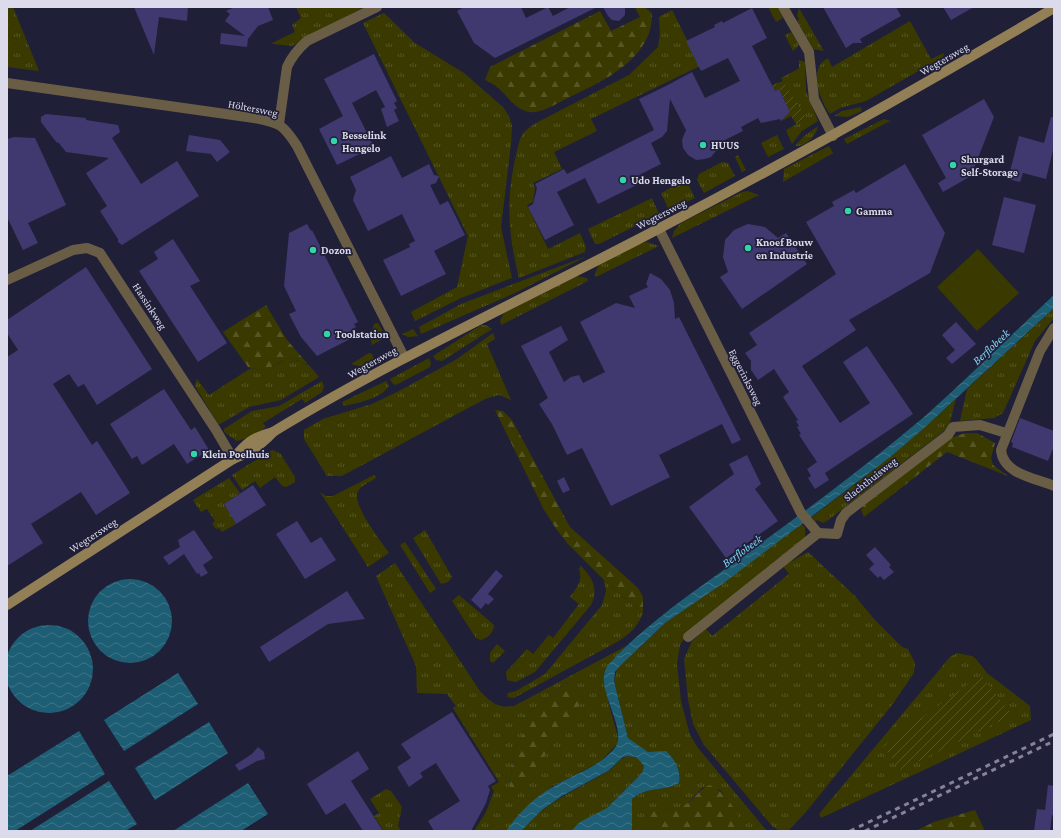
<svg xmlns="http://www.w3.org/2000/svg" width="1061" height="838" font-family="'Crimson Pro',serif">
	<defs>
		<pattern id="grass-tufts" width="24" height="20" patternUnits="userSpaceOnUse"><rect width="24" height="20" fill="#3a3a00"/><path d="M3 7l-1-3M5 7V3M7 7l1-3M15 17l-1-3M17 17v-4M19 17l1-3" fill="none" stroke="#565625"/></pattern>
		<pattern id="forest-firs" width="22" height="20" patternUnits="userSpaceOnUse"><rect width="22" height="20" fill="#3a3a00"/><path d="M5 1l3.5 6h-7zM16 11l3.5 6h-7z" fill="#565625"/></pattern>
		<pattern id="garden-furrows" width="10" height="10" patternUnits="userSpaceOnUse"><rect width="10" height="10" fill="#3a3a00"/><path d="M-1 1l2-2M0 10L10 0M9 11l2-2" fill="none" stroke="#565625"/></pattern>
		<pattern id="water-waves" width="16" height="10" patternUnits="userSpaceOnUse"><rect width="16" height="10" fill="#1e5e74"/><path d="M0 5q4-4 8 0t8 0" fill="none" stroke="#3e7488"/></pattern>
	</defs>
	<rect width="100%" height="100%" fill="#201f38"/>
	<g fill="url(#grass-tufts)" fill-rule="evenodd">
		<path d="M7,7H13L39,71L7,67Z"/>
		<path d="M296,7H364L292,46L273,44L272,43L295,32L292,25L301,18Z"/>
		<path d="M768,7H777L783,18L776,22Z"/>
		<path d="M799,8L824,51L813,49L797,21L799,19L797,16Z"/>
		<path d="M672,10L700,66L591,119L597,131L554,152L562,169L533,183L535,188L533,202L527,205L548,249L580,233L586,247L585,252L519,278C506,226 506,191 520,139L524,132L534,124L629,75L658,47L660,34L659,17Z"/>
		<path d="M384,13L415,43L464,73L503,107L509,116L512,126L511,144L501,227L512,278L461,298L415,321L411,312L457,287L468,236L363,23Z"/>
		<path d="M910,21L931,59L944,53L943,57L866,101L840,108L830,114C820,100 807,69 828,58L832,67Z"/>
		<path d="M791,32L799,45L793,51L785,35Z"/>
		<path d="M799,60L805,62L806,91L818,121L802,131L792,144L786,130L806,119L781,78L798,69L799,67Z"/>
		<path d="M861,107L862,111L848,117L834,116L842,111Z"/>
		<path d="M884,119L891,121L886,123L847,144L844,139Z"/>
		<path d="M818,126C816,136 806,147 795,146L804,136Z"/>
		<path d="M777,135L784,149L768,157L761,143Z"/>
		<path d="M829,146L833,153L783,182L784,169Z"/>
		<path d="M738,155L746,170L742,172L735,157Z"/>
		<path d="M722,162L728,163L735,176L704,193L697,180L699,174Z"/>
		<path d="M686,180L695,198L669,210L661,193Z"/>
		<path d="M748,191L759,195L672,238L674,231L681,223L742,192Z"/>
		<path d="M652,198L659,214L599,244H595L588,229Z"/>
		<path d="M647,242L659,246L596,277L595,274L599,264L641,243Z"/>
		<path d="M587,256L515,293L421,334L419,327L461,304Z"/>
		<path d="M577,276L587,278L588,281L501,325L500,320L504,313Z"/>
		<path d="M1054,308V318L1035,341L1003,413L994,418L960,421L967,389Z"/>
		<path d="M378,323L386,337L372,345C370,337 372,332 374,324Z"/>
		<path d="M481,325H486L492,329L442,361L436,360L433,356Z"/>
		<path d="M413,329L418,336L408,337L402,334Z"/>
		<path d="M493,333L495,339L487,344L511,400L499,395L485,399L342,476H327L304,439V430L323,419L372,404L401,390L457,359Z"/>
		<path d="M369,353L372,354L374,360L362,367L351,364Z"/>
		<path d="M429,358L431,363L430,367L396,385L393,384L390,379Z"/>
		<path d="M286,359H294L306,365L308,364L319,377L281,400L249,407L222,423L218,424L195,386L197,379L209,395L251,368C263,372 277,365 286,359Z"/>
		<path d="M322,381L324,386L322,392L305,403L302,399L263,423L266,427L253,436L237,441L224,432V429L252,411L279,406Z"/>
		<path d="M386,381L389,386C380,399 358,403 344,406L342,402Z"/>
		<path d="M956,399L950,422L944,431L827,521L823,523L817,520L815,522L812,517L889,458Z"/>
		<path d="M272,450L280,453L295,477V482L286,487L282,486L275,477L260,488L255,481L242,490L232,475Z"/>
		<path d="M374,475L376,478C370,482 362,485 358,491C351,504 381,541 389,553L368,567L320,492L326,496H333Z"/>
		<path d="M229,478L240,493L224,504L236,524L222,532L219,528L216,529L212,524L215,521L207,509L201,512L193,500Z"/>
		<path d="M802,524L805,528V538L687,634L680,645L677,664L681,701L690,735L698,748L767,831H743C740,815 730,803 720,790L703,787L687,804L676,809L666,810L646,820V831H632V799C647,786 663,792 679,783L678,767L643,749L628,738L614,681L617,669L665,623Z"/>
		<path d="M425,530L452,577L448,582L441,584L413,538Z"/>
		<path d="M405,542L436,589L430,593L400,545Z"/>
		<path d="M808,552L855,596L874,619L902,647L908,649L915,663L914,673L892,705L806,812L788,831L778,830L772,826L704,745L693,724L688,699L684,659L692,641L706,629L712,636L789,574L783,566Z"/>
		<path d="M395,563L480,691C490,702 499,709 514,706L628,645L607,667L608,701L618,737L617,744L600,762L553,786L532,802L506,831H474L486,812L494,791L491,787L499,782L453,708L456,706L447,694L417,693L416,666L376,576ZM566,682L583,700L516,796L510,785L514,750L524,732V715L546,700Z"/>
		<path d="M581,566C592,577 599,589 591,605L535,672L516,682L507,680L506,672L527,649L533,654L549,635L553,638L579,604L570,597C577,587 583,581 579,569Z"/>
		<path d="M604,580L643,613C638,627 628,636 615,643L514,698L507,697L508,693L516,691L545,674L602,605L606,591Z"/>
		<path d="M459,595L494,625C494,632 488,638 481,640L476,638L452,601Z"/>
		<path d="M497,644L505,651L493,663L490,661V653Z"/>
		<path d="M957,653L972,656L976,659L987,673L1030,706L1031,720L821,818L819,814L950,657Z"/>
		<path d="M628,756L636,757L644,766L642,773L607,808L571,831H521C544,803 576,790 607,772C615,767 619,758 628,756Z"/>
		<path d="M386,789L391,791L402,807L398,826L401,831H384L374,816L379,813L370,799Z"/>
	</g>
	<g fill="url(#forest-firs)">
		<path d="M635,7H644L652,13C653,60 601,82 566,99C555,104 541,114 529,112C514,109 508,96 498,88C494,84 489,82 485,80L490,67L600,11L611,31L640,17Z"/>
		<path d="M266,305L287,340L307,363L306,365C302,363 298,360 294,359C279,356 272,376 248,367L223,332Z"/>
		<path d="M495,410L503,411L512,420L570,527L638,588L643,597V613L604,580L567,543L557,530L544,510Z"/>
		<path d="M965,433H977L995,443L991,458L993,465L1008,476L947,452L864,517L861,510L864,505L951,438Z"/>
		<path d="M566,682L583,700L516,797L510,786L514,750L524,732V715L546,700Z"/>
		<path d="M710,785C726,793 740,813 743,831H646V820L651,811C663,810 677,811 688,803C696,797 700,788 710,785Z"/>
		<path d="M975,810L985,831H915L934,822Z"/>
	</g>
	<g fill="url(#garden-furrows)">
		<path d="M783,81L807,119L796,124L791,116L781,121L790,112L779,89L775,91L772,85Z"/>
		<path d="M981,675L1012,715L901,770L883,746Z"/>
	</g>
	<path fill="#3a3a00" d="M978,249L1019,293L977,331L937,287Z"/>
	<g fill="url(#water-waves)">
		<path d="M1054,295V308L923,429L889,458L725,582L665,623L619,667L615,672L614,681L628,738L648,752L666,751C675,760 681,769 679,783C663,792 647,786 632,799V831H571L580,822L607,808L642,773L644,766L636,757L628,756L623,757L608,771L562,796L542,810L521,831H506C518,814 534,797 553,787C573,774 598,768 614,749C631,729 590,686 609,664C639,631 675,605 711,579C750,551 788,524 826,495C859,470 892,444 924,417C968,378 1011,335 1054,295Z"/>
		<circle cx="130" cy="621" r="42"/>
		<circle cx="49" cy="669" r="44"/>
		<path d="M178,673L198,704L124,751L104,720Z"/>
		<path d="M209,722L228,753L155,800L135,768Z"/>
		<path d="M79,731L105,774L15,831H7V776Z"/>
		<path d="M109,781L137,824L125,831H30Z"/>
		<path d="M248,783L268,814L241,831H173Z"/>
	</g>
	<g fill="#3f396f">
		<path d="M134,7H188L187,21L159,17L154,55Z"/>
		<path d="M235,7H268L273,20L258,26L248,39L247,47L220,44L221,33L245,36L225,21L230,14L226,11Z"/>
		<path d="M464,7H521L526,18L548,7L553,16L570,7H597L495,58L474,43L457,11Z"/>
		<path d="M603,7H625V15L619,21L612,20L608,16Z"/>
		<path d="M823,7H896L901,16L860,39L862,43H853L846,48Z"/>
		<path d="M943,7H974L951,20Z"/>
		<path d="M752,8L767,38L752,46L775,91L779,89L790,112L781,121L780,119L761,123L758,118L741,127L743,131L719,143L716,151L711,157L705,159L696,160L688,155L683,148L682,140L686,130L670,99L667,131L662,137L651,143L661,164L639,175L643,182L598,204L585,178L557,192L574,225L545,240L528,207L533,204L537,188L535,184L564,169L567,174L654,130L639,99L664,87L692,72L705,98L740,81L728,58L701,71L686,41L715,27L714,25L722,21L723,23Z"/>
		<path d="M374,54L397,101L394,103L397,108L394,110L399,121L387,127L381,109L385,107L376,90L352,103L374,147L337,165L319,129L343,116L324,79Z"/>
		<path d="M984,99L994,117L971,176L943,192L938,183L946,178L922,135Z"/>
		<path d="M46,114L86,118V120L118,125L120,132L112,138L141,184L177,161L199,196L122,245L118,242V239L100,211L107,206L86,173L109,158L66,152L58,142L57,143L41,122V117Z"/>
		<path d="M1051,117H1054V146L1046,179L1023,173L1020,182L1008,179L1019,136L1044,143Z"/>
		<path d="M189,135L220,140L230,152L217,162L211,154L186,151Z"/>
		<path d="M14,137L35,138L66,205L28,223L38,243L23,250L7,217V139Z"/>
		<path d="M391,156L402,178L429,164L434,175L439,176L436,183L430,185L440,205L448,201L465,235L434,251L446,274L401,296L383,260L410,247L409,244L415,241L402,214L368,231L353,200L356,190L350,177Z"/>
		<path d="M905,164L945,233L930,273L849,320L856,330L802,366L840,423L870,403L843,362L867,346L913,414L825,473L829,480L815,489L808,478L811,476L807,469L817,462L799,435L801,434L797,427L799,426L796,421L798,420L783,397L789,392L774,369L758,380L751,370V361L745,353L757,345L749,333L836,274L806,222L834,206L832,202L854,190L856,193Z"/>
		<path d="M1004,197L1036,205L1024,253L992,245Z"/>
		<path d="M307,224L311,231L312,230L358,322L354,324L356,327L352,329L354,333L350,335L352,338L317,356L301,337L289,314L296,311L284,286L289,233Z"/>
		<path d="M748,224L765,227L778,238L786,233L807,264L742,309L720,277L728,272L723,257L725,240L734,230Z"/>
		<path d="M173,239L200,281L190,286L227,343L198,362L139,271L158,259L154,252Z"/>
		<path d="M86,267L152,369L97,405L84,384L78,387L69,374L53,384L92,445L97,441L130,493L96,515L81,492L31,524L43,543L7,566V357L18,350L7,333V320Z"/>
		<path d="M650,273L661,279L670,290L674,303L675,319L679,317L741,440L732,444L722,424L659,455L670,477L611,506L582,448L567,455L552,424L539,404L548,398L521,346L561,326L568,340L549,352L564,382L571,377L579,375L583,383L605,372L580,322L616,303L635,308L629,296L648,287L646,284Z"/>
		<path d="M956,322L976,344L952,364L946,358L955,350L942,335Z"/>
		<path d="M164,389L191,430L195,427L209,450L187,464L174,444L142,465L137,456L132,459L110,424Z"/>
		<path d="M1020,418L1054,431V446L1048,461L1012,447L1013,443L1011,442Z"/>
		<path d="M747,455L761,484L755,489L778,521L726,558L689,507L734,474L729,464Z"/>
		<path d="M564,477L570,490L563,493L557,481Z"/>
		<path d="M253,485L266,505L236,524L224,504Z"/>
		<path d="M297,521L311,543L321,537L336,560L305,579L276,534Z"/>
		<path d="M194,530L213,558L203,565L208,573L201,577L199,573L197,574L184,554L169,565L163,557L180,547L178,540Z"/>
		<path d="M875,547L891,565L889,567L894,572L884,580L880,576L878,578L869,569L874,564L866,555Z"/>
		<path d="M496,570L503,576L488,594L494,599L488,605L486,603L481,609L471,600Z"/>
		<path d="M347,591L365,619L328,624L269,662L260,647Z"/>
		<path d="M452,712L496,781L488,786L490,790L486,803L471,831H434L428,821L460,801L436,763L420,773L423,777L409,787L397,767L411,758L401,744Z"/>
		<path d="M258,747L264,752L265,759L257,761L239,771L235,765L252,754Z"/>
		<path d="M358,751L369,769L351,781L383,831H363L345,803L326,815L307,784Z"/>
		<path d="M1048,785L1054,786V816L1052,815L1050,831H1034L1037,809L1045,810Z"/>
	</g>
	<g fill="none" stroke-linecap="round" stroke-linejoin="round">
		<g stroke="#695e45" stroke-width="10">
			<path d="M783,7L809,52L814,99L833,136"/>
			<path d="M7,83L254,118C280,123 283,124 297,146L404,357"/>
			<path d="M279,124L287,67C292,56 298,49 307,41L377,7"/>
			<path d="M659,229L801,513L818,533"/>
			<path d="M7,280L73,250L87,248L100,253L216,430L233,459"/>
			<path d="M1054,328L1040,351L1001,450C1003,474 1035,478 1054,486"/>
			<path d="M688,637L818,533L837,534L841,520L846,513L948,435L953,427L980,425L1006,433"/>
		</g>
		<g stroke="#927f56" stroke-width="10">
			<path d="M233,459C246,443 253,437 273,432C398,356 531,296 660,228C794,158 924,85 1054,8"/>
			<path d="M7,605L233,459C250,453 261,445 273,432"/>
		</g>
		<g stroke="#848398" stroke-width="3" stroke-dasharray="5 5" stroke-linecap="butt">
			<path d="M850,831L1054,734"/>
			<path d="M865,831L1054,741"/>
		</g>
	</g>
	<g fill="#32d4a9" stroke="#201f38" stroke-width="1.5">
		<circle cx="334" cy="141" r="4"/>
		<circle cx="703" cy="145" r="4"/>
		<circle cx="953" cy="165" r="4"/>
		<circle cx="623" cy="180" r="4"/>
		<circle cx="848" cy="211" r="4"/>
		<circle cx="748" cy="248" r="4"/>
		<circle cx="313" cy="250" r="4"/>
		<circle cx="327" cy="334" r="4"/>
		<circle cx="194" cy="454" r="4"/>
	</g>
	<g text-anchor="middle" stroke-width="3.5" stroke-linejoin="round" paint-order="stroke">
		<g font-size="11" fill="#dbdbec" stroke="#201f38">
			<text transform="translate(944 59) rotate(-30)" y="4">Wegtersweg</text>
			<text transform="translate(253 108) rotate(11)" y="4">Höltersweg</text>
			<text transform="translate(661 214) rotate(-27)" y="4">Wegtersweg</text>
			<text transform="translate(150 306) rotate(57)" y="4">Hassinkweg</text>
			<text transform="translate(372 362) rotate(-29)" y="4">Wegtersweg</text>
			<text transform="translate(746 377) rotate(63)" y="4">Eggerinksweg</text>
			<text transform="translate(870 479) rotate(-38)" y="4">Slachthuisweg</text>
			<text transform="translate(93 535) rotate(-33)" y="4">Wegtersweg</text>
		</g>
		<g font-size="11" font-weight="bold" fill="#dbdbec" stroke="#201f38" text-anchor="start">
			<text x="342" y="139">Besselink<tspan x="342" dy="13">Hengelo</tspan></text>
			<text x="711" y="149">HUUS</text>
			<text x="961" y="163">Shurgard<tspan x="961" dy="13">Self-Storage</tspan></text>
			<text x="631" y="184">Udo Hengelo</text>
			<text x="856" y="215">Gamma</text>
			<text x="756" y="246">Knoef Bouw<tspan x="756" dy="13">en Industrie</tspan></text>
			<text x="321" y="254">Dozon</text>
			<text x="335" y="338">Toolstation</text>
			<text x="202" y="458">Klein Poelhuis</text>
		</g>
		<g font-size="12" font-style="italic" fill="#7dd4f5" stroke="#201f38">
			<text transform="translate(991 347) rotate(-43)" y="4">Berflobeek</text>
			<text transform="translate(742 551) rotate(-36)" y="4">Berflobeek</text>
		</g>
	</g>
	<rect width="1061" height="838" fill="none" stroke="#dbdbec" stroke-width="16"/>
</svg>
